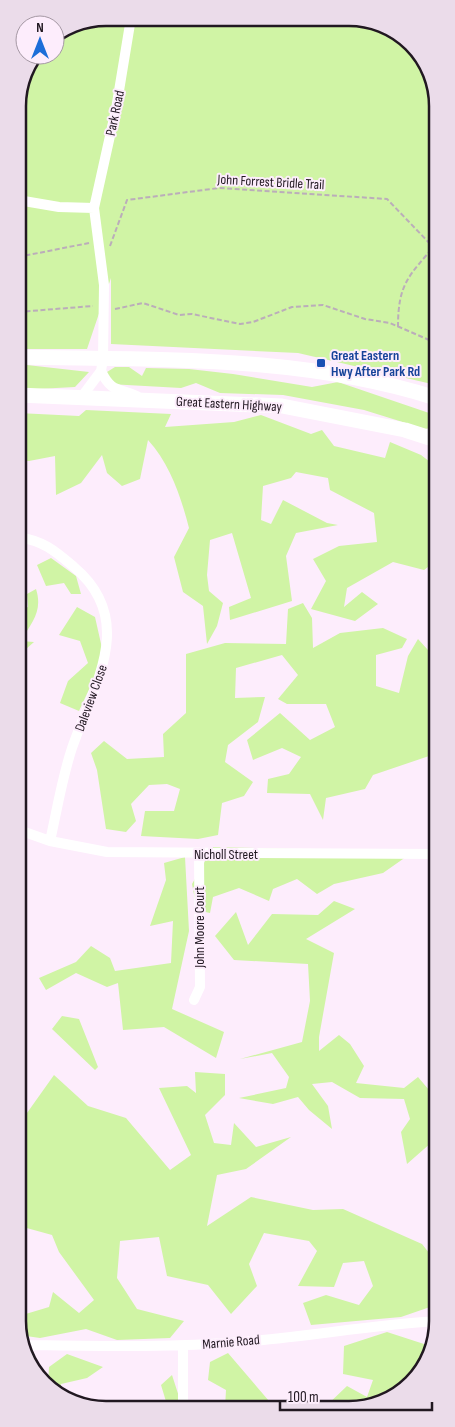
<svg xmlns="http://www.w3.org/2000/svg" width="455" height="1427" font-family="'Sofia Sans Condensed',sans-serif">
<rect width="100%" height="100%" fill="#fdedfc"/>
<path fill="#d0f4a5" d="M107,18L366,19L412,44L436,90V385L298,353L111,344V278L87,349H18V101L27,67L36,55H55V37Z
M18,364L89,372L75,387L18,390Z
M115,367H129L142,376L146,368L189,369L233,374L312,387L338,382L432,414L435,427L425,429L364,410L283,395L220,393L196,383L181,388L109,384L107,372Z
M86,410L171,414L165,427L234,422L261,415L311,434L322,430L334,446L385,458L390,442L421,455L434,465L435,498L431,524L436,530V561L424,570L393,562L347,588L344,607L362,592L378,604L355,621L311,609L326,581L313,559L339,546L377,542L374,513L330,490L328,478L296,472L291,478L263,486L261,520L271,524L283,500L327,523L338,525L296,533L286,556L292,601L230,620L229,607L251,598L232,533L210,540L207,575L209,591L223,603L217,626L207,644L203,606L183,592L174,557L189,528C181,497 170,464 148,440L140,479L122,486L107,473L102,455L81,483L56,495L55,456L29,461H18V413L79,416Z
M51,558L76,576L81,594H71L64,583L46,586L37,565Z
M36,589C43,611 32,622 21,641L34,642L18,656V611L28,607L27,594Z
M303,603L312,618L313,648L340,633L383,628L407,639L402,648L376,655V686L399,693L408,656L418,639L437,660V694L428,709L429,737L432,755L373,775L365,789L326,798L323,820L310,794L267,793L268,779L289,774L301,757L282,748L253,760L247,740L280,713L310,740L335,727L326,704H287L278,699L298,675L282,655L236,668L235,698L265,697L258,722L228,745L225,762L253,782L244,796L222,803L218,835L198,839L141,836L145,811H174L180,789L167,784L149,785L131,804L136,821L126,832L106,829L97,770L91,753L104,741L127,759L164,757L163,734L186,713V654L225,643L286,644L288,609Z
M77,607L95,617L104,657L79,711L60,703L68,681L88,663L80,641L59,635Z
M213,847L413,852L383,873L334,884L317,894L297,879L273,889L269,901L239,888L213,897L210,913L197,910L192,884Z
M185,857L189,931L172,1009L224,1032L216,1058L164,1027L123,1030L118,983L107,987L76,973L46,990L39,978L76,962L91,946L110,958L115,971L171,963L173,921L150,926L166,880L164,863Z
M334,901L355,909L306,939L334,953L319,1037V1051L339,1035L350,1044L364,1066L356,1083L404,1088L418,1077L429,1090L432,1142L407,1164L401,1132L410,1119L404,1099L360,1098L332,1082L312,1084L328,1106L332,1129L309,1110L298,1097L273,1104L239,1098L286,1088L289,1077L272,1053L240,1059L302,1042L310,1001L308,964L234,960L215,936L236,912L248,945L272,914L318,915Z
M62,1016L79,1019L98,1067L95,1070L52,1029Z
M195,1072L225,1074V1095L205,1115L214,1143L231,1145L234,1123L256,1147L291,1137L246,1169L217,1175L207,1226L251,1197L313,1210L343,1209L422,1244L437,1263L430,1307L401,1317L311,1325L303,1303L326,1295L359,1305L373,1286L364,1261L343,1263L334,1287L298,1286L317,1251L309,1241L264,1233L249,1264L257,1286L231,1314L208,1285L167,1276L159,1237L120,1241L117,1278L137,1309L184,1321L170,1338L117,1340L86,1329L40,1338L19,1335V1316L49,1307L53,1292L79,1313L94,1300L59,1252L52,1235L23,1227L19,1222V1114L27,1113L54,1075L88,1106L126,1118L170,1170L191,1155L159,1088L187,1086L196,1093Z
M387,1332L424,1344H430L416,1379L365,1408H324L347,1386L367,1397L373,1380L343,1374L344,1346Z
M228,1353L275,1408H225L226,1390L208,1380L210,1362Z
M67,1354L103,1367L87,1378L61,1384V1393L48,1385L49,1367Z
M172,1375L182,1406V1408H168L161,1385Z"/>
<g fill="none" stroke-linecap="round" stroke-linejoin="round">
<path stroke="#bbadba" stroke-width="2" stroke-dasharray="5 2.5" stroke-linecap="butt" d="M110,246L127,200L219,188L387,199L436,250
M18,257L89,243
M115,309L143,303L179,315L192,314L240,324L253,322L292,307L323,305L365,319L390,323L436,343
M18,312L93,306
M398,327C398,283 409,276 436,244"/>
<path stroke="#fff" stroke-width="10" d="M18,200L59,207L94,208L116,109L131,18
M101,371C111,392 118,388 137,396
M80,399L101,371L103,359L104,285L94,208
M18,537C44,541 55,551 74,567C138,621 93,686 72,748C62,778 57,810 50,841
M19,830L50,841L107,852L437,854
M194,1000L200,987L199,854
M23,1345C96,1346 168,1348 240,1342C306,1337 371,1325 437,1321
M183,1346V1408"/>
<path stroke="#fff" stroke-width="15" d="M18,357C158,360 301,355 436,398
M18,395L282,406L405,430L436,440"/>
</g>
<rect fill="#1a4fb4" stroke="#fdedfc" stroke-width="2" x="316" y="358" width="10" height="10" rx="2.5"/>
<g text-anchor="middle" dominant-baseline="central" stroke-width="4" stroke-linejoin="round" paint-order="stroke">
<g font-size="14" fill="#211821" stroke="#fdedfc">
<text transform="translate(115 113) rotate(-78)">Park Road</text>
<text transform="translate(271 182) rotate(3)">John Forrest Bridle Trail</text>
<text transform="translate(229 404) rotate(3)">Great Eastern Highway</text>
<text transform="translate(91 698) rotate(-70)">Daleview Close</text>
<text x="226" y="854">Nicholl Street</text>
<text transform="translate(199 927) rotate(-90)">John Moore Court</text>
<text transform="translate(231 1342) rotate(-5)">Marnie Road</text>
</g>
<g font-size="14" font-weight="bold" fill="#164399" stroke="#fdedfc" text-anchor="start">
<text x="331" y="355">Great Eastern<tspan x="331" dy="16">Hwy After Park Rd</tspan></text>
</g>
</g>
<path d="M0 0H455V1427H0ZM106 26H349A80 80 0 0 1 429 106V1321A80 80 0 0 1 349 1401H106A80 80 0 0 1 26 1321V106A80 80 0 0 1 106 26Z" fill="#ebdcea" fill-rule="evenodd"/>
<path fill="none" stroke="#211821" stroke-width="2.5" d="M106 26H349A80 80 0 0 1 429 106V1321A80 80 0 0 1 349 1401H106A80 80 0 0 1 26 1321V106A80 80 0 0 1 106 26Z"/>
<g transform="translate(40 40)"><circle r="24" fill="#fdedfc" stroke="#a598a4"/>
<path d="M0-4L9 19L0 12L-9 19Z" fill="#1c6ed9"/>
<text y="-8" font-size="14" font-weight="bold" text-anchor="middle" fill="#211821">N</text>
</g>
<path d="M280 1402v8h152v-8" fill="none" stroke="#211821" stroke-width="2.5"/>
<text x="288" y="1402" font-size="15" fill="#211821" stroke="#fdedfc" stroke-width="4" paint-order="stroke">100 m</text>
</svg>
